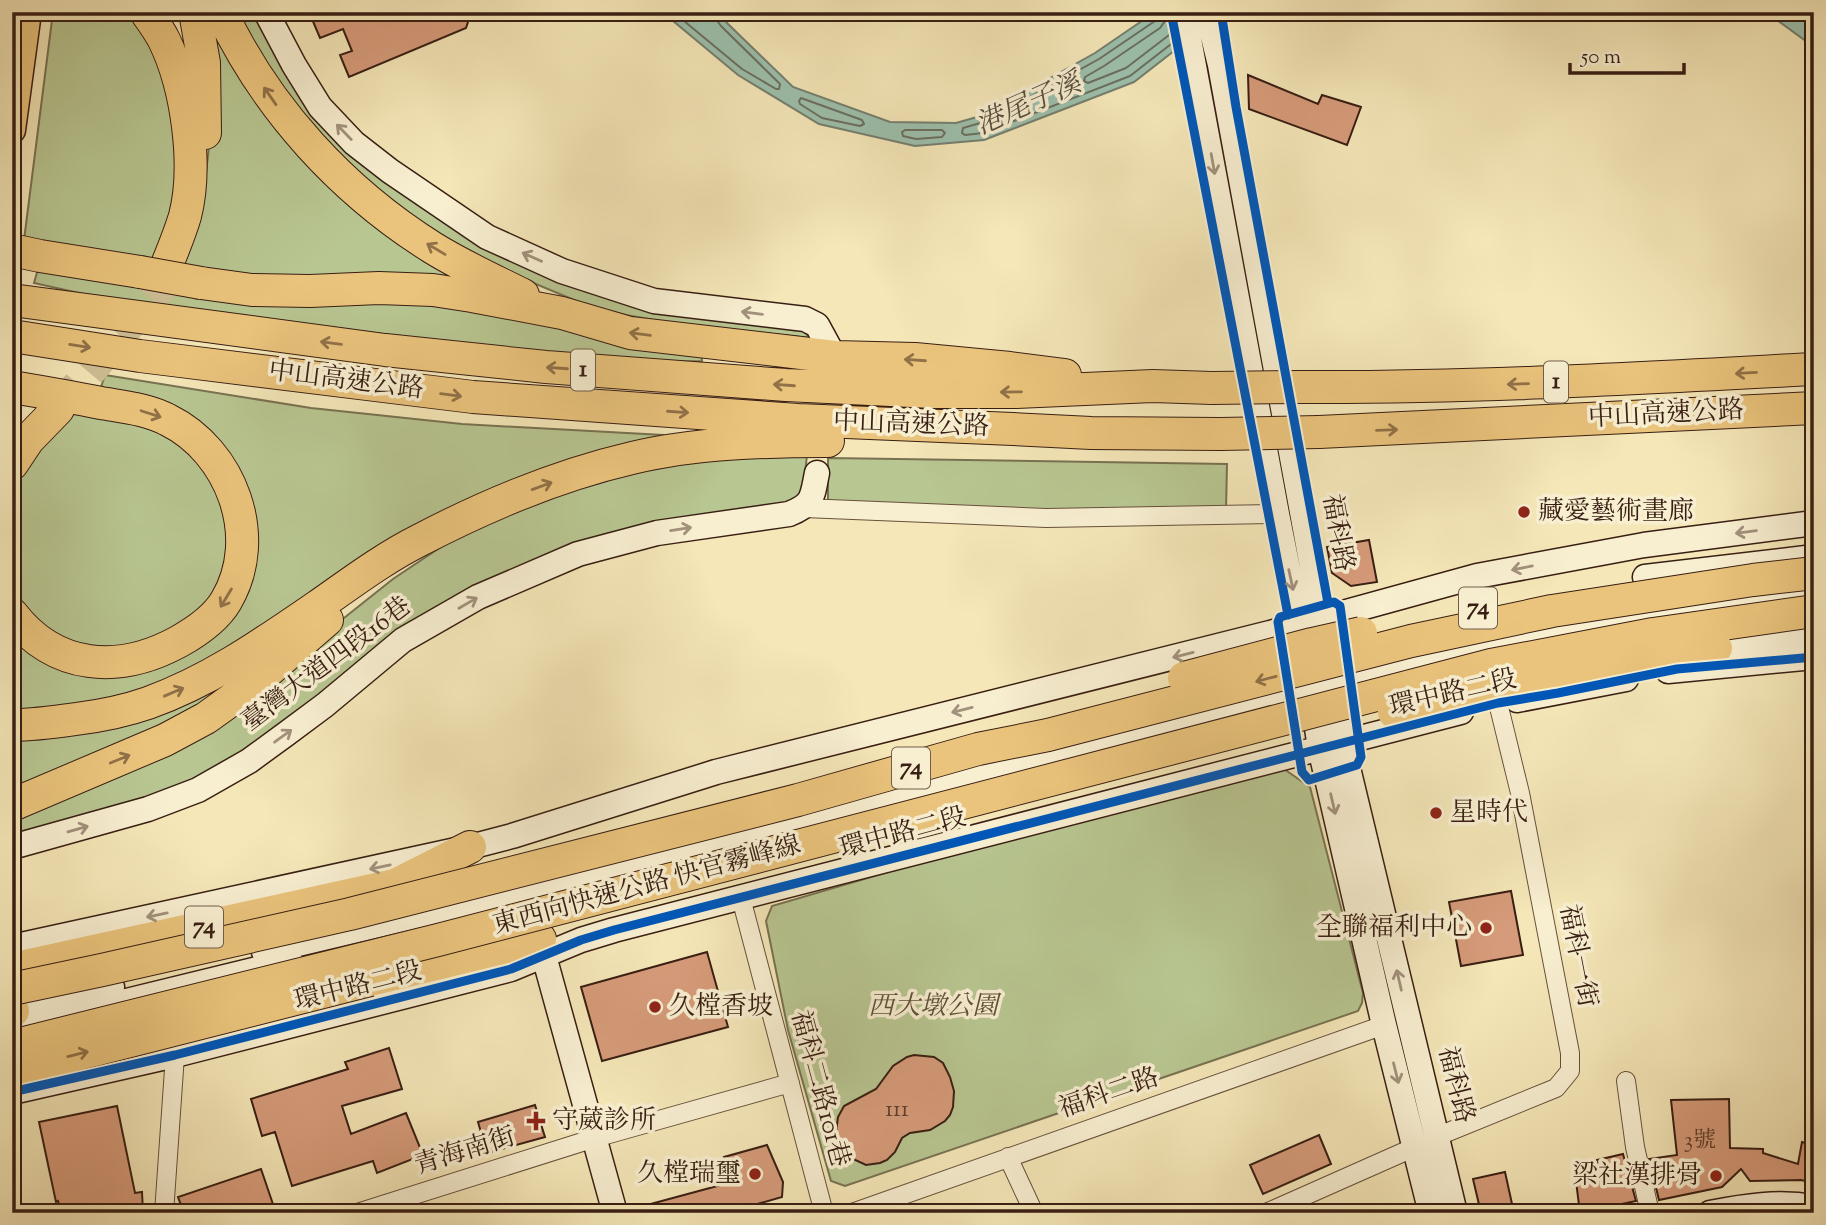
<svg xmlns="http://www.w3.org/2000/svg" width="1826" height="1225" font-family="'Sorts Mill Goudy','Noto Serif TC',serif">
<rect width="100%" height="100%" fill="#f5e7b8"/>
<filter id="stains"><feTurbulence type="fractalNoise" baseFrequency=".00286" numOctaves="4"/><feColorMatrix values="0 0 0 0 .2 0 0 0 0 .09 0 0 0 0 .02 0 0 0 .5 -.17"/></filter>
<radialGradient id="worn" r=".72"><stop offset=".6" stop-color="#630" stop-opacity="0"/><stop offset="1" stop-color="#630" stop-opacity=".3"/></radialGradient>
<path fill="#b8c691" stroke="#787252" stroke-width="2" d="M53,12H137L173,85L177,218L155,264L24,240Z
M201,12L454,272V286L226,279L183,267L193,241L203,201L209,146Z
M238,12H262L310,104L494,246L801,328L810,338L676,324L626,315L586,305L500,269L455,246L371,186L297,114L251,40Z
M40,262L383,295L701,350L702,361L658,362L521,352L97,297L34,283Z
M105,375L311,408L462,424L663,435L664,445L614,454L254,641L136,693L43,712L12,711V627L60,661L218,623L241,485L99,393Z
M78,410L118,414L194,447L232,518L223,582L181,632L98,652L52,634L17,599L12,591V487L21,471L67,417Z
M807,455L803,493L786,504L541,560L207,775L156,795L12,840V812L266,684L344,618L393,579L450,541L583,480L687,459Z
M828,458L1227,464L1226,511L1042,514L828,505Z
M247,660L218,704L12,797V732Z
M1284,769L1310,787L1363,993L1362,1003L1358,1011L845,1186L831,1181L788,1030L766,921L772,906L929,860Z"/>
<path fill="#9cc0ad" stroke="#747f6f" stroke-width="2" d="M668,12H719L726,22L793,87L890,122L956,123L984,115L1095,53L1155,12H1224L1134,82L984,140L915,146L819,124L738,75L672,20Z
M1766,12H1814V47Z"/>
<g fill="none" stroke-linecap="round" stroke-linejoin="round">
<path stroke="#6a6f60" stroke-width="2" d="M676,12L678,16L742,69L776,89H779L780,84L721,26L715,18L714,12
M1158,12V17L1155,21L1099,59L987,121L963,128L962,133L965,135L983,133L1130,76L1175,41
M1167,12L1165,21L1160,28L1104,66L1085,77L1084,81L1088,83L1126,68L1173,32
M801,98L862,120L864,124L860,126L822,118L800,104L799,101Z
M905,130H942L945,133L942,137L916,139L903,136L902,132Z"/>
</g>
<path fill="#d69b7a" stroke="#381e13" stroke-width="2" d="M309,12H464L468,22L466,28L349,77L340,55L352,51L343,29L320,38Z
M1248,75L1318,104L1322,95L1361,107L1347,145L1249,109Z
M1369,540L1377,582L1351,586L1332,573L1327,547Z
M1511,891L1523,955L1461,966L1449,902Z
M707,952L728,1027L602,1061L581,987Z
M389,1048L402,1089L342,1106L351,1134L406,1113L423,1155L377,1173L373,1161L292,1186L275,1132L262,1136L251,1099L348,1069L345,1062Z
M914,1055L934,1057L943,1063L950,1077L954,1091L953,1107L950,1115L945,1121L930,1130L910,1133L902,1138L895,1152L887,1160L880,1163L866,1165L853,1159L841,1147L836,1132L838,1117L844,1106L876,1089L893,1066L907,1057Z
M1729,1099L1730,1148L1763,1149V1153L1798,1164L1802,1142L1814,1145V1183L1801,1180L1750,1181L1741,1169L1722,1187L1659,1200L1649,1159L1677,1155L1671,1100Z
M535,1105L545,1137L487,1153L478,1122Z
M117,1106L135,1193L142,1192L143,1213H62L58,1201L56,1202L39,1122Z
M1319,1135L1331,1164L1263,1194L1250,1165Z
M767,1145L783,1182L782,1197L726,1213H632V1209L732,1182L724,1157Z
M1623,1154L1636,1201L1603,1208L1604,1213H1580L1575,1173L1599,1170L1597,1160Z
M261,1169L276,1213H184L178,1197Z
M1505,1172L1514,1213H1481L1473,1179Z"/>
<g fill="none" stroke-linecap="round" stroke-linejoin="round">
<path stroke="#cfbf97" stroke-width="32" stroke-dasharray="32 16" stroke-linecap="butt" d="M58,409L178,267"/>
<g stroke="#67503c" stroke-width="20">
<path id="street" d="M804,508L1046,518L1277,514
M741,898L824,1213
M1626,1081L1635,1147L1650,1213
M1436,1137L1556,1088L1570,1071V1053L1520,793L1498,703
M1008,1157L1034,1213
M164,1213L175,1055
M357,1213L595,1138L790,1083
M852,1213L1384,1025
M1266,1213L1415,1147"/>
</g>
<g stroke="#381e13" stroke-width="27">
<path id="secondary" d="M266,12L294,65L320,107L354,143L390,171L487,237L562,271L654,301L805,319L817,325L829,347
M1184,12L1277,514L1302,639
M1207,12L1220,65L1324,632
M1645,577L1814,557
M1716,648L1814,640
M1668,671L1814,657
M1333,689L1342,743L1455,1213
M1312,695L1320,748L1384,1025L1431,1213
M1517,700L1626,679
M12,847L148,809L198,790L249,761L286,734L325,705L403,640L478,597L578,554L657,533L789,514C814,504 812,497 817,473
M539,938L615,1213
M12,947L470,847L512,836L716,772L1270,633L1477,576L1644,545L1814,523
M264,952L441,910L1485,648L1621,622L1814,594
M12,1011L112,987
M12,1029L290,961
M12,1092L175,1055L511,969L581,940L614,930L1461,712
M1710,1213C1745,1206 1778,1201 1814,1207"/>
</g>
<g stroke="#381e13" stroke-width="29">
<path id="primary" d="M12,130L28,12"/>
</g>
<g stroke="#381e13" stroke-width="34">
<path id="highway" d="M146,12C152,21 159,30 164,40C187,87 198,165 185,216C180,233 173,250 166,267
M195,12L204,63L205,133
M221,12C267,109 342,191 433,248C462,266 493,280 523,295
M12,250L40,256L140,272
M201,283L252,290L310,291L379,288L433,290L472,296L562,313L630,333L835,357L915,359L1010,368L1065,375
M12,300L385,350L546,367L786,385L933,392H1016L1153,386L1212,388
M12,336L140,356L473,397L798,420L1013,429L1091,433L1220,434
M12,387C42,392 71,397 101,403C124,407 147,409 168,420C231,451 264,537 226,601C216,618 196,632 178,642C119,674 55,670 12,614
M1299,387C1471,388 1642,378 1814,369
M1319,432L1814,408
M12,464L28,440L58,409
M12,725C33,725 55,722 76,719C100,716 125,711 148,703C210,681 264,643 318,606C351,583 384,558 420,540C487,505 559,475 632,458C694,443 764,441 828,441
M12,805L165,740L206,718L252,685L327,620
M12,969L395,885L470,847
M370,980L540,939
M12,1011H13"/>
</g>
<use href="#street" stroke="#f8efd1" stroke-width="18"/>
<use href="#secondary" stroke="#f8efd1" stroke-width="24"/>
<use href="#primary" stroke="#eac47c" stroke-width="26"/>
<use href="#highway" stroke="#eac47c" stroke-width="32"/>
<g stroke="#381e13" stroke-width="34" stroke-linecap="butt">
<path id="highway-bridge" d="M140,272L201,283
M1212,388L1299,387
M1220,434L1319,432
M1184,678L1312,644L1361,633
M1394,712L1564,675L1716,648
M12,989L102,970L350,914L798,800L978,749L1048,735L1411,641L1552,611L1753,580L1814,573
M12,1046L438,940L1491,665L1653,634L1814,611
M12,1071L370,980"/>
</g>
<use href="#highway-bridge" stroke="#eac47c" stroke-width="32"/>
<g stroke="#f8efd1" stroke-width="13">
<path id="cycleway" d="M1171,12L1288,615
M1221,12L1236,107L1328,603
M1334,602L1340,606L1361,757L1357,765L1309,780L1302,772L1278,622L1280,617Z
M12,1092L175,1055L511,969L581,940L614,930L1498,703L1558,693L1677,669L1814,657"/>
</g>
<use href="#cycleway" stroke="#0057b8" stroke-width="9"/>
</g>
<defs><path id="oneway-shaft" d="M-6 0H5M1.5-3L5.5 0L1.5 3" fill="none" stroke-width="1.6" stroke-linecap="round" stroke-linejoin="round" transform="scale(1.75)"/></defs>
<g stroke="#917148">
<use href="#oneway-shaft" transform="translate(270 96) rotate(-125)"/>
<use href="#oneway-shaft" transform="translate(436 249) rotate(-149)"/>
<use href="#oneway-shaft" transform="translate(640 334) rotate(-173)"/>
<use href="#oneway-shaft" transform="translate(331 343) rotate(-172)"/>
<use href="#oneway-shaft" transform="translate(80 346) rotate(9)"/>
<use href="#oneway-shaft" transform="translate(915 360) rotate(-176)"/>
<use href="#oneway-shaft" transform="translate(557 368) rotate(-176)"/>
<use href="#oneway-shaft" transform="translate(1746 373) rotate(177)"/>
<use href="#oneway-shaft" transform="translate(1518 384) rotate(178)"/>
<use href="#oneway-shaft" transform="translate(784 385) rotate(-176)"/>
<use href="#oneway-shaft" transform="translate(1011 392) rotate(179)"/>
<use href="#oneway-shaft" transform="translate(451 395) rotate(7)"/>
<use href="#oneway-shaft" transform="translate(678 412) rotate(4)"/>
<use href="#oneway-shaft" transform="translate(151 414) rotate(18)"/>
<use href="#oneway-shaft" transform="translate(1387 430) rotate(-2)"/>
<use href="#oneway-shaft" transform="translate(542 486) rotate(-20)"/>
<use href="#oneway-shaft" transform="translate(226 598) rotate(121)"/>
<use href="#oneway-shaft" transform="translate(1266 679) rotate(165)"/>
<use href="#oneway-shaft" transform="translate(174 692) rotate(-23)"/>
<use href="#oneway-shaft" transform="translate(120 759) rotate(-22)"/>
<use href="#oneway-shaft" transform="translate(78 1054) rotate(-14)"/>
</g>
<g stroke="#a2917c">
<use href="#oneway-shaft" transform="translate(344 132) rotate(-134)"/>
<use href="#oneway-shaft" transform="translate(1213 164) rotate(80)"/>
<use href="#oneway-shaft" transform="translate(532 257) rotate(-156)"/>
<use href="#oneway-shaft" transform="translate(752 313) rotate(-173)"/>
<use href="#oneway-shaft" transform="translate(681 529) rotate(-9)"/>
<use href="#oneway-shaft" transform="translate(1746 532) rotate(173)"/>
<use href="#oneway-shaft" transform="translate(1522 568) rotate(169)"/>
<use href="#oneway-shaft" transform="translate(1291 580) rotate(78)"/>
<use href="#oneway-shaft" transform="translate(468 603) rotate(-30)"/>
<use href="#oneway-shaft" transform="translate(1183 655) rotate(166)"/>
<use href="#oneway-shaft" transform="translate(962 710) rotate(166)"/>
<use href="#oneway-shaft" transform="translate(283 736) rotate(-36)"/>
<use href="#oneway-shaft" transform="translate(1333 804) rotate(77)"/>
<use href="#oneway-shaft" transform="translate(78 829) rotate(-16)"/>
<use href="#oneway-shaft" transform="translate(380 867) rotate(168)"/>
<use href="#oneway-shaft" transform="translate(157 915) rotate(168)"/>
<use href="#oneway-shaft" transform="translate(1399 980) rotate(-103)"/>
<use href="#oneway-shaft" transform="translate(1396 1073) rotate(76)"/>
</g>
<g fill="#8f2418" stroke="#f8efd1" stroke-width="2.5">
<circle cx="1524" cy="512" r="7"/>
<circle cx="1436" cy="813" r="7"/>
<circle cx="1486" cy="928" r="7"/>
<circle cx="655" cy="1007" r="7"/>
<path d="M532.5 1110.5h7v7h7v7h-7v7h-7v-7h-7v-7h7z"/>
<circle cx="755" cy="1174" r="7"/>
<circle cx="1716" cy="1176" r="7"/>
</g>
<g text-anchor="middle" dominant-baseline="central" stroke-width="7" stroke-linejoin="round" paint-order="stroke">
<g font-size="23" fill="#603d2d">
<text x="897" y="1110">111</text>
<text x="1700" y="1141">3號</text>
</g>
<g fill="#f8efd1" stroke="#725d4c" stroke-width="2">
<rect x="571" y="349.5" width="24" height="41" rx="5"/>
<rect x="1544" y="361.5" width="24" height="41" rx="5"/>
<rect x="1459" y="587.5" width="38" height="41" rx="5"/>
<rect x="892" y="747.5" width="38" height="41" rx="5"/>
<rect x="185" y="906.5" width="38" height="41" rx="5"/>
</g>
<g font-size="24" font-weight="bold" fill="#381e13">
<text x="583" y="370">1</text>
<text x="1556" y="382">1</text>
<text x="1478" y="608">74</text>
<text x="911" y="768">74</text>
<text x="204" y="927">74</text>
</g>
<g font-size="26" fill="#381e13" stroke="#f8efd1">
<text transform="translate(346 381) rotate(7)">中山高速公路</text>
<text transform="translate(1666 415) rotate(-3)">中山高速公路</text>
<text transform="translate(911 425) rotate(2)">中山高速公路</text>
<text transform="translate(1337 533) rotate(80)">福科路</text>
<text transform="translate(327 665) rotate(-37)">臺灣大道四段16巷</text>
<text transform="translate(1453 694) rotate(-13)">環中路二段</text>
<text transform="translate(903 834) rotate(-15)">環中路二段</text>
<text transform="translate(647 886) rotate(-15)">東西向快速公路 快官霧峰線</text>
<text transform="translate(1577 956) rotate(79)">福科一街</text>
<text transform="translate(358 987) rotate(-14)">環中路二段</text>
<text transform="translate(1455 1085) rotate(76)">福科路</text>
<text transform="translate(819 1089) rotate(75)">福科二路101巷</text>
<text transform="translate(1109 1094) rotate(-19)">福科二路</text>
<text transform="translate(465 1152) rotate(-17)">青海南街</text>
</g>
<g font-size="26" fill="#381e13" stroke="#f8efd1" text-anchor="start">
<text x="1538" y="512">藏愛藝術畫廊</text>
<text x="1450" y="813">星時代</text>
<text x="1472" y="928" text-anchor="end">全聯福利中心</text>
<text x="669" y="1007">久樘香坡</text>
<text x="552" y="1121">守葳診所</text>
<text x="741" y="1174" text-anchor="end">久樘瑞璽</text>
<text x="1702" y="1176" text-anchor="end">梁社漢排骨</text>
</g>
<g font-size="26" font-style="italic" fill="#5e5039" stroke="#f8efd1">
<text x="933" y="1007">西大墩公園</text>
</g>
<g font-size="28" font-style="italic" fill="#564f41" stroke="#f8efd1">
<text transform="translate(1029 105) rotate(-24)">港尾子溪</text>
</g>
</g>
<rect width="1826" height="1225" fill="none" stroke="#f5e7b8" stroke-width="42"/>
<rect x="14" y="14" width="1798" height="1197" fill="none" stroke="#381e13" stroke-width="3.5"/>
<rect x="21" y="21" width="1784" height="1183" fill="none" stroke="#381e13" stroke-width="2"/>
<path d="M1570 63v10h114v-10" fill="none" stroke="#381e13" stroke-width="3.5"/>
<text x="1581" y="63" font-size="21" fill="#381e13" stroke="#f8efd1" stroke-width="5" paint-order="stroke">50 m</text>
<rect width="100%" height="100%" filter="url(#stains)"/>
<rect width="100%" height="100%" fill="url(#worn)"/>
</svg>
